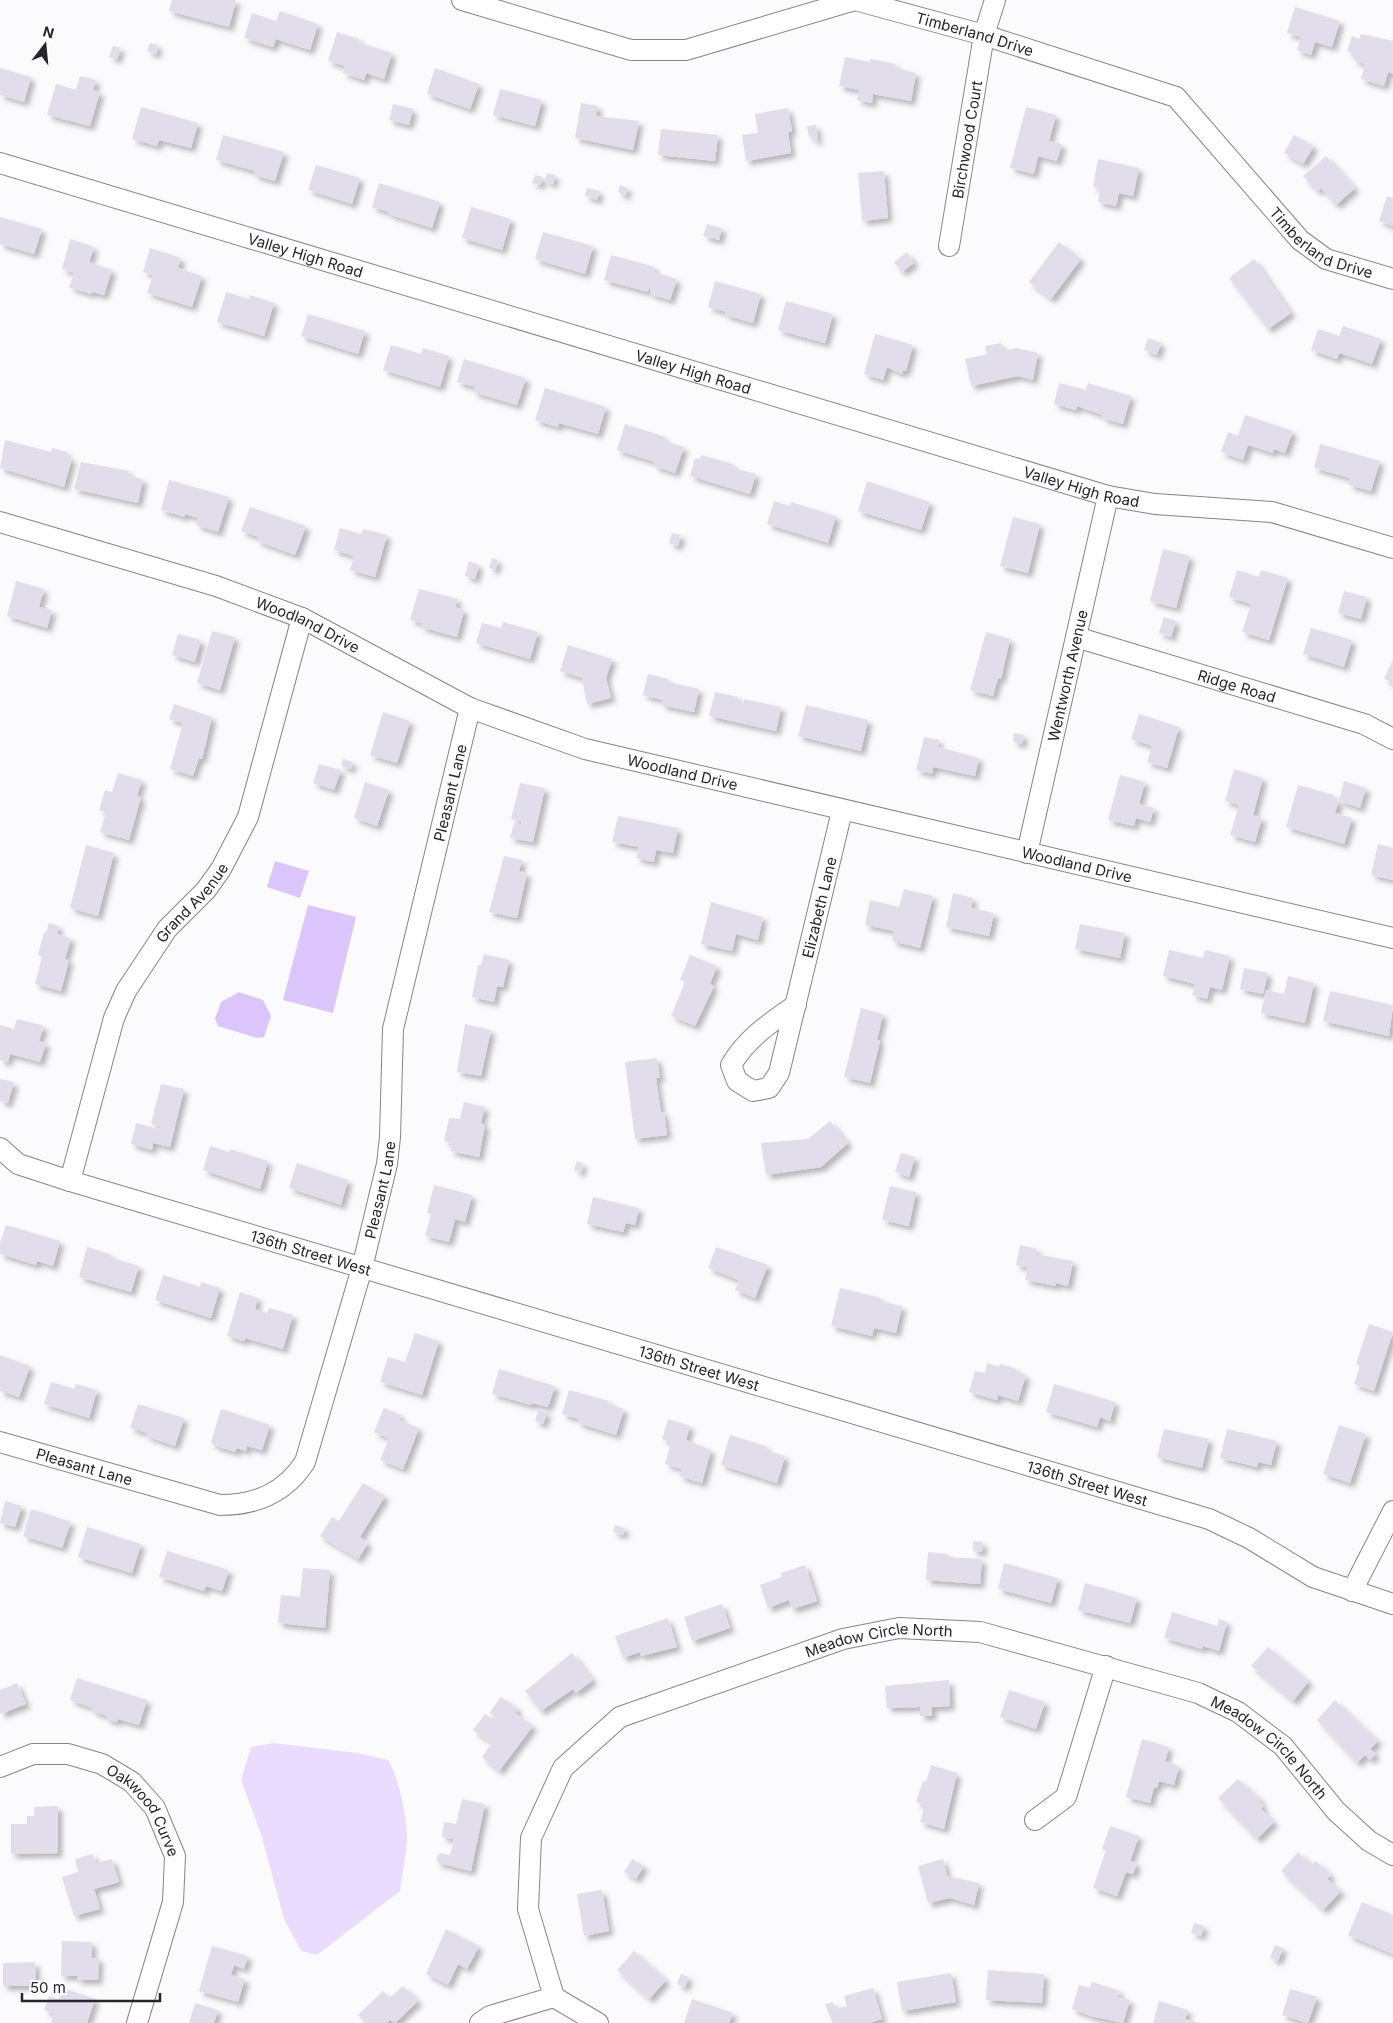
<svg xmlns="http://www.w3.org/2000/svg" width="1393" height="2023" font-family="Inter,sans-serif">
<defs>
<filter id="shadow"><feDropShadow dx="4.5" dy="4.5" stdDeviation="2.5" flood-color="#0004"/></filter>
</defs>
<rect width="100%" height="100%" fill="#fbfafd"/>
<path fill="#dbc5fb" d="M275,861L309,871L300,898L267,887Z
M308,905L356,917L333,1013L283,1000Z
M239,992L263,1000L271,1016L264,1037L257,1038L218,1026L215,1019L221,1002Z"/>
<path fill="#e9dcfe" d="M273,1743L358,1753L388,1760C398,1775 407,1817 407,1836C407,1853 402,1873 400,1891L317,1955L301,1951L284,1919L261,1834L241,1780L251,1747Z"/>
<path fill="#e2ddeb" filter="url(#shadow)" d="M172,0H236L229,27L169,11Z
M1295,7L1340,21L1332,47L1315,42L1311,55L1297,50L1301,37L1287,33Z
M280,11L318,24L310,50L276,39L273,47L244,38L252,13L276,21Z
M337,32L359,39L358,42L392,53L384,79L366,73L364,80L343,73L345,66L328,61Z
M1361,34L1393,41V74L1388,72L1384,86L1361,79L1365,64L1353,60L1355,54L1347,51L1352,36L1359,39Z
M150,43L158,45L156,54L147,51Z
M113,46L121,48L117,59L109,57Z
M845,57L870,62V59L896,64L895,68L916,73L911,101L873,94L872,103L857,100L859,90L839,86Z
M0,68L31,77L24,102L0,95Z
M435,68L479,84L470,109L427,94Z
M80,76L96,80L93,90L100,92L90,126L47,115L56,84L76,90Z
M500,89L542,100L535,126L493,115Z
M581,103L598,106L596,116L639,121L633,150L575,138Z
M393,104L413,109L409,125L389,120Z
M141,107L198,123L191,148L159,140L157,146L132,139Z
M1026,107L1056,115L1049,141L1062,144L1057,161L1038,156L1034,174L1010,168Z
M788,108L792,131L788,132L791,153L746,161L742,135L758,133L755,114Z
M816,125L818,141H814L813,136L809,137L807,126Z
M661,129L718,135L715,161L658,155Z
M223,135L284,152L275,181L254,175L255,171L216,160Z
M1294,135L1314,146L1303,164L1284,153Z
M1326,156L1355,188L1336,205L1321,188L1317,191L1303,176Z
M1098,159L1139,168L1133,196L1119,193L1116,206L1098,202L1100,188L1093,187Z
M316,165L360,178L352,204L308,190Z
M884,171L888,218L862,221L858,173Z
M547,173L555,175L553,184L545,181Z
M535,175L543,177L540,185L532,183Z
M379,183L440,202L432,228L388,214L389,212L372,207Z
M620,185L628,188L625,196L618,192Z
M587,188L600,191L597,200L585,196Z
M1387,196L1393,198V226L1379,221Z
M471,207L511,219L502,250L462,238Z
M0,217L42,229L34,254L0,244Z
M707,224L722,228L719,240L703,236Z
M543,232L593,246L585,274L535,259Z
M70,239L94,247L89,262L112,270L104,295L92,292L91,294L69,287L74,273L62,269Z
M1059,242L1081,259L1051,299L1029,282Z
M150,248L181,258L178,268L202,276L192,307L147,293L153,275L143,272Z
M907,252L914,263L902,272L894,262Z
M611,255L655,267L653,272L677,279L670,300L650,294V285L648,292L604,280Z
M1254,259L1291,313L1268,329L1229,278Z
M715,281L761,294L753,323L725,315L726,312L708,307Z
M226,292L249,299L250,295L274,303L264,336L217,322Z
M786,301L833,314L825,343L778,330Z
M308,314L365,331L358,354L301,336Z
M1343,326L1381,339L1372,364L1339,353L1337,359L1311,350L1318,329L1339,336Z
M875,334L913,345L906,371L903,370L902,374L887,367L883,380L864,374Z
M1148,338L1161,343L1157,355L1144,350Z
M1001,343L1002,351L1016,348L1038,353L1033,380L1018,376L971,386L965,359L987,354L985,346Z
M391,345L421,354L423,348L449,356L440,387L383,370Z
M464,359L526,378L517,405L473,392L475,387L457,382Z
M1059,383L1086,390L1088,383L1131,396L1123,424L1102,418L1103,415L1077,406L1076,410L1054,404Z
M545,388L606,407L598,434L559,423L558,427L535,420Z
M1245,415L1293,431L1285,453L1274,449L1273,453L1248,445L1243,460L1221,452L1228,432L1238,436Z
M625,424L665,437L664,441L684,447L675,473L654,466L655,462L617,450Z
M5,440L51,452L52,448L67,452L66,457L72,458L64,487L0,468Z
M1320,444L1380,461L1371,491L1349,485L1350,478L1314,468Z
M701,455L733,464L732,468L756,474L750,494L690,476L695,458L700,459Z
M81,462L129,471L128,476L143,479L138,503L74,489Z
M169,480L229,497L218,532L196,525L198,518L185,514V517L161,510Z
M867,481L930,502L921,530L858,511Z
M774,501L790,506L791,502L836,516L828,543L767,524Z
M250,507L306,526L295,555L257,541L259,537L241,531Z
M1013,517L1040,524L1028,573L1000,566Z
M340,528L361,534L363,529L387,535L375,577L350,570L354,556L334,550Z
M672,533L681,535L678,546L669,543Z
M1163,549L1190,556L1176,608L1150,601Z
M492,558L498,560L495,570L489,568Z
M469,561L479,565L475,579L465,576Z
M1237,570L1259,577L1261,570L1288,578L1269,640L1242,632L1251,604L1229,597Z
M16,581L44,589L39,607L52,610L47,628L7,616Z
M419,589L458,599L455,607L464,610L457,637L421,627L422,623L410,620Z
M1344,591L1367,597L1361,619L1338,613Z
M1164,617L1176,621L1171,637L1159,633Z
M503,622L538,632L530,659L476,643L482,623L501,628Z
M1311,628L1352,640L1344,667L1303,654Z
M212,631L235,637L220,690L197,683Z
M986,632L1010,639L1001,679L998,678L993,696L970,690Z
M178,634L201,640L195,662L172,655Z
M568,645L612,659L606,678L611,698L587,704L582,678L560,671Z
M1393,660V684L1384,678Z
M648,674L668,679V682L699,689L694,712L661,705L663,700L643,695Z
M715,692L738,697L737,702L743,704L744,699L781,707L776,731L709,716Z
M174,704L212,717L202,759L199,758L193,776L170,769L183,723L169,719Z
M806,705L868,720L861,751L798,736Z
M383,712L410,721L397,763L370,755Z
M1139,714L1179,727L1167,768L1147,762L1152,746L1131,739Z
M1014,733L1024,735L1022,744L1013,742Z
M924,737L939,740L938,747L979,758L975,776L933,767L932,774L916,770Z
M343,759L353,762L351,769L341,766Z
M319,764L341,770L334,790L313,783Z
M1234,769L1263,778L1253,815L1262,818L1255,842L1230,835L1239,805L1225,801Z
M118,773L142,780L137,796L141,797L129,840L100,832L106,812L99,810L105,790L112,792Z
M1120,775L1145,782L1139,804L1154,808L1150,822L1136,818L1134,826L1108,820Z
M1344,781L1366,788L1360,808L1339,801Z
M365,782L389,790L377,826L354,818Z
M520,783L545,788L533,842L510,838L514,823L521,825L522,822L511,819Z
M1298,785L1334,795L1333,798L1339,801L1335,813L1352,818L1344,844L1286,827Z
M618,816L678,828L673,853L656,850L654,862L636,858L639,847L612,842Z
M1378,844L1393,848V880L1371,875Z
M86,845L114,853L98,916L70,908Z
M504,856L522,860L519,871L527,873L517,918L489,912Z
M904,889L933,896L920,948L892,941L894,931L865,925L870,900L899,907Z
M953,893L973,898L971,908L994,913L989,936L946,927Z
M711,902L763,917L758,940L736,934L732,951L701,944Z
M49,923L59,926L57,934L71,938L65,959L69,960L61,991L35,984L42,956L38,955L44,932L46,933Z
M1080,924L1125,933L1120,958L1075,949Z
M1169,950L1203,958L1205,950L1230,956L1222,990L1210,987L1207,999L1192,995L1195,984L1163,976Z
M484,954L509,960L503,987L497,986L494,1002L472,997L478,965H481Z
M690,955L717,966L710,984L714,986L695,1026L671,1016L685,982L680,980Z
M1244,968L1268,973L1263,994L1240,989Z
M1288,976L1314,983L1305,1023L1261,1013L1266,990L1284,994Z
M1330,991L1393,1005L1389,1036L1323,1021Z
M861,1008L883,1014L877,1040L880,1041L870,1083L844,1077Z
M17,1019L44,1026L39,1041L46,1043L40,1062L10,1054L8,1062L0,1060V1025L14,1029Z
M465,1024L491,1030L481,1076L457,1072Z
M657,1058L660,1078H656L661,1113L664,1112L667,1135L635,1139L625,1062Z
M0,1079L14,1082L8,1103L0,1101Z
M161,1084L184,1089L170,1147L153,1143L152,1150L131,1144L136,1123L159,1129L160,1126L151,1124Z
M464,1102L485,1107L481,1123L485,1125L479,1157L450,1151L452,1144L444,1141L449,1118L460,1119Z
M830,1121L848,1143L821,1167L766,1175L761,1143L808,1139Z
M210,1146L229,1152L230,1149L268,1161L260,1189L203,1170Z
M901,1153L915,1157L909,1177L895,1172Z
M577,1161L583,1163L581,1172L574,1170Z
M297,1163L348,1180L341,1205L289,1188Z
M434,1185L472,1195L465,1222L455,1219L449,1242L425,1236L431,1214L427,1213Z
M890,1186L916,1192L909,1226L882,1220Z
M593,1197L639,1208L635,1225L626,1223L623,1232L587,1224Z
M6,1225L60,1241L53,1266L37,1261L36,1265L0,1254V1243Z
M1020,1245L1037,1249L1036,1254L1073,1261L1068,1286L1056,1283V1286L1025,1280L1027,1267L1016,1265Z
M87,1247L110,1254L109,1257L139,1266L131,1292L79,1277Z
M716,1247L768,1265L755,1298L735,1290L739,1280L708,1268Z
M163,1275L200,1287L201,1282L220,1288L211,1318L155,1300Z
M840,1288L881,1298L880,1301L902,1306L896,1333L874,1328L872,1336L831,1326Z
M240,1292L258,1298L255,1309L267,1313L269,1308L293,1315L283,1349L245,1338L244,1341L227,1336Z
M1369,1324L1393,1332L1374,1391L1354,1384L1360,1366L1356,1364Z
M415,1333L439,1341L422,1395L380,1382L388,1357L405,1362Z
M0,1355L30,1366L19,1397L0,1391Z
M987,1363L999,1367L1000,1364L1017,1369L1016,1372L1026,1375L1018,1401L998,1395L997,1400L969,1392L975,1371L985,1373Z
M499,1369L555,1386L548,1407L532,1403L531,1405L492,1394Z
M51,1382L74,1389L76,1384L97,1390L89,1418L44,1404Z
M1054,1384L1115,1402L1110,1421L1100,1417L1097,1427L1046,1412Z
M569,1390L609,1401L607,1404L624,1409L616,1435L578,1423L579,1419L562,1414Z
M138,1404L184,1418L175,1446L146,1436L147,1433L130,1428Z
M384,1408L401,1415L399,1420L419,1428L403,1469L380,1460L389,1438L374,1432Z
M221,1409L270,1425L262,1450L247,1446L246,1451L237,1448L235,1452L213,1445L211,1442Z
M538,1410L547,1412L543,1424L535,1421Z
M668,1419L690,1426L686,1440L711,1450L702,1483L679,1476L682,1469L665,1464L671,1442L662,1439Z
M1339,1425L1366,1434L1350,1483L1323,1474Z
M1164,1429L1209,1439L1202,1468L1157,1457Z
M1227,1429L1277,1441L1271,1465L1258,1462L1257,1467L1220,1458Z
M730,1435L766,1446L765,1450L785,1456L777,1483L721,1465Z
M363,1483L385,1496L360,1537L368,1543L358,1559L320,1536L332,1517L339,1521Z
M5,1501L22,1506L15,1527L0,1523Z
M31,1509L71,1522L62,1548L23,1536Z
M615,1525L625,1528L623,1535L613,1532Z
M87,1527L141,1544L132,1573L78,1557Z
M973,1541L983,1542L982,1552L973,1551Z
M167,1551L229,1570L222,1591L206,1586L204,1591L159,1577Z
M928,1552L948,1554V1557L982,1559L980,1584L926,1580Z
M1004,1563L1058,1578L1051,1603L998,1589Z
M805,1565L817,1601L792,1609L789,1600L768,1608L760,1585L782,1577L781,1573Z
M303,1568L330,1570L325,1628L278,1623L281,1595L300,1597Z
M1085,1583L1137,1598L1130,1623L1078,1610Z
M722,1604L730,1628L692,1641L684,1617Z
M1172,1612L1217,1626L1219,1619L1227,1622L1219,1651L1203,1646L1202,1649L1164,1638Z
M668,1618L677,1647L641,1656L640,1652L623,1658L615,1636Z
M1268,1647L1309,1681L1293,1701L1251,1666Z
M572,1653L593,1680L576,1693L573,1689L541,1711L525,1691Z
M77,1678L147,1700L139,1725L118,1719L117,1722L106,1719L107,1716L92,1711L93,1708L70,1700Z
M949,1680L950,1706L932,1707V1716H920V1707L887,1708L885,1686Z
M17,1683L26,1704L0,1714V1690Z
M1009,1690L1045,1702L1036,1729L1000,1717Z
M501,1697L518,1709L515,1713L533,1726L499,1771L482,1757L492,1743L473,1730L485,1714L494,1720L496,1717L489,1713Z
M1335,1700L1378,1741L1370,1749L1376,1754L1370,1760L1365,1755L1357,1763L1317,1720Z
M1142,1739L1169,1747L1165,1761L1179,1766L1174,1785L1159,1781L1157,1788L1154,1787L1150,1803L1126,1797Z
M931,1765L957,1773L944,1829L920,1822L925,1805L916,1802L923,1781L926,1782Z
M1238,1779L1261,1800L1259,1802L1264,1806L1261,1809L1274,1822L1257,1839L1218,1798Z
M462,1799L485,1804L471,1871L438,1863L436,1859L440,1853L450,1855L454,1839L442,1837L444,1822L456,1824Z
M58,1806V1853L11,1854V1824H27V1816H34V1807Z
M1110,1826L1139,1836L1130,1861L1137,1863L1133,1874L1126,1872L1117,1896L1093,1888L1106,1850L1102,1849Z
M1298,1852L1312,1865L1316,1861L1331,1875L1327,1879L1341,1891L1323,1910L1281,1871Z
M93,1854L96,1863L112,1859L119,1882L94,1889L100,1909L74,1916L62,1877L78,1872L75,1859Z
M632,1859L644,1866L636,1879L624,1872Z
M943,1859L947,1876L979,1883L974,1905L950,1898L928,1903L918,1866Z
M602,1890L609,1931L584,1936L577,1894Z
M1362,1902L1393,1915V1954L1348,1935Z
M1194,1923L1204,1926L1201,1936L1191,1933Z
M446,1929L479,1946L467,1969L458,1964L448,1985L426,1974Z
M62,1941L92,1942V1958H99L98,1980H77L78,1976H61Z
M1275,1945L1283,1948L1278,1961L1270,1958Z
M212,1946L248,1956L244,1969L234,1965L231,1975L245,1979L238,2002L199,1991Z
M634,1951L666,1980L649,1999L617,1970Z
M35,1962L36,1986H3V1963Z
M988,1970L1044,1974L1042,2003L986,2000Z
M951,1973L956,2002L902,2011L897,1982Z
M681,1974L689,1977L685,1987L677,1984Z
M1092,1982L1120,1991L1118,1997L1130,2000L1123,2023L1091,2016L1072,2009L1079,1985L1090,1988Z
M403,1986L418,2001L395,2023L390,2020L387,2023H365L358,2015L383,1991L390,1998Z
M63,1988L95,1999L87,2023H51L54,2014L44,2010L49,1996L59,1999Z
M873,1988L882,2019L869,2023H833L825,2004L833,2002L835,2009L847,2006L844,1996Z
M1290,1989L1317,1997L1308,2023L1282,2015Z
M692,1999L733,2013L729,2023H684Z
M1159,2001L1188,2010L1185,2019L1199,2023H1153Z
M195,2003L218,2010L214,2023H189Z"/>
<g fill="none" stroke-linecap="round" stroke-linejoin="round">
<g stroke="#87838f" stroke-width="22">
<g id="minor">
<path id="s1" d="M462,0L631,50H686L855,0L984,35L1176,97L1300,240L1326,259L1393,279"/>
<path id="s2" d="M0,163L1108,496L1155,504L1272,512L1393,548"/>
<path id="s3" d="M949,246L984,35L995,0"/>
<path id="s4" d="M0,522L216,586L302,618L470,708L585,749L1393,938"/>
<path id="s5" d="M1076,637L1364,724L1393,739"/>
<path id="s6" d="M1027,853L1108,496"/>
<path id="s7" d="M796,1005C770,1023 747,1038 731,1065L737,1081L753,1091L769,1088L779,1073L842,811"/>
<path id="s8" d="M0,1148L18,1164L70,1181L1209,1519L1249,1538L1313,1577L1393,1604"/>
<path id="s9" d="M70,1181L114,1018L126,991L167,929L206,890L221,869L248,817L302,618"/>
<path id="s10" d="M0,1442L220,1505C256,1505 285,1493 305,1462L362,1268L387,1164L390,1137L393,1029L470,708"/>
<path d="M1352,1591L1393,1511"/>
<path id="s11" d="M0,1767L33,1754H68L102,1764L132,1782L155,1808L175,1856L173,1902L137,2023"/>
<path d="M1035,1820L1066,1797L1106,1666"/>
<path id="s12" d="M554,1997L528,1909L531,1838L563,1768L620,1717L843,1639L899,1628L980,1632L1198,1693L1238,1712L1283,1746L1336,1811L1369,1841L1393,1855"/>
<path d="M554,1997L598,2023"/>
<path d="M480,2023L490,2016L554,1997"/>
</g>
</g>
<use href="#minor" stroke="#fff" stroke-width="20"/>
</g>
<g text-anchor="middle" dominant-baseline="central" stroke-width="4" stroke-linejoin="round" paint-order="stroke">
<g font-size="15" fill="#27252a" stroke="#fff">
<text stroke="none"><textPath href="#s1" startOffset="532">Timberland Drive</textPath></text>
<text stroke="none"><textPath href="#s3" startOffset="108">Birchwood Court</textPath></text>
<text stroke="none"><textPath href="#s1" startOffset="952">Timberland Drive</textPath></text>
<text stroke="none"><textPath href="#s2" startOffset="319">Valley High Road</textPath></text>
<text stroke="none"><textPath href="#s2" startOffset="724">Valley High Road</textPath></text>
<text stroke="none"><textPath href="#s2" startOffset="1129">Valley High Road</textPath></text>
<text stroke="none"><textPath href="#s4" startOffset="325">Woodland Drive</textPath></text>
<text stroke="none"><textPath href="#s6" startOffset="182">Wentworth Avenue</textPath></text>
<text stroke="none"><textPath href="#s5" startOffset="168">Ridge Road</textPath></text>
<text stroke="none"><textPath href="#s4" startOffset="730">Woodland Drive</textPath></text>
<text stroke="none"><textPath href="#s10" startOffset="1016">Pleasant Lane</textPath></text>
<text stroke="none"><textPath href="#s4" startOffset="1135">Woodland Drive</textPath></text>
<text stroke="none"><textPath href="#s9" startOffset="309">Grand Avenue</textPath></text>
<text stroke="none"><textPath href="#s7" startOffset="330">Elizabeth Lane</textPath></text>
<text stroke="none"><textPath href="#s10" startOffset="611">Pleasant Lane</textPath></text>
<text stroke="none"><textPath href="#s8" startOffset="330">136th Street West</textPath></text>
<text stroke="none"><textPath href="#s8" startOffset="735">136th Street West</textPath></text>
<text stroke="none"><textPath href="#s10" startOffset="88">Pleasant Lane</textPath></text>
<text stroke="none"><textPath href="#s8" startOffset="1140">136th Street West</textPath></text>
<text stroke="none"><textPath href="#s12" startOffset="588">Meadow Circle North</textPath></text>
<text stroke="none"><textPath href="#s12" startOffset="1008">Meadow Circle North</textPath></text>
<text stroke="none"><textPath href="#s11" startOffset="170">Oakwood Curve</textPath></text>
</g>
</g>
<g transform="translate(45 45) rotate(16)" stroke="#ffffff" stroke-width="4" paint-order="stroke">
<path d="M0-4L9 19L0 12L-9 19Z" fill="#27252a"/>
<text y="-8" font-size="14" font-weight="bold" text-anchor="middle" fill="#27252a">N</text>
</g>
<path d="M22 1993v8h138v-8" fill="none" stroke="#27252a" stroke-width="2.5"/>
<text x="30" y="1993" font-size="15" fill="#27252a" stroke="#ffffff" stroke-width="4" paint-order="stroke">50 m</text>
</svg>
